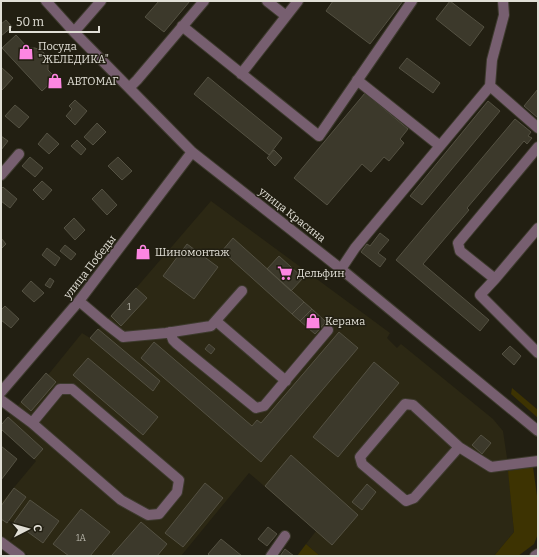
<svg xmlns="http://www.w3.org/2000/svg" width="539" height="557" font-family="Bitter,serif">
<rect width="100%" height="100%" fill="#221f12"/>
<path fill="#2c2814" d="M211,201L390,333L387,338L397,348L401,344L493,419L503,431L508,465L514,532L494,556H320L306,544L316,531L249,473L181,556H29L1,535V503L36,461L1,429V425L46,373L48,375L82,333L90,338L131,294Z"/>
<path fill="#3d3302" d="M512,388L538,410V418L511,394Z
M533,467L538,503V534L534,544L518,556H494L514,532L508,471Z
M306,544L320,556H297Z"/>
<path fill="#3c392b" stroke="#545142" d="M159,1H190L164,32L145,17Z
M333,1H403L370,44L326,11Z
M450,1L484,27L470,46L436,19Z
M6,20L12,27L1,36V24Z
M16,35L28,48H35L40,50L44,53L48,59V70L56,78L42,91L2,48Z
M407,58L440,83L433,93L399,68Z
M1,67L13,78L2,90L1,89Z
M208,77L282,138L269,155L194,94Z
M538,89V118L524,106Z
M365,93L408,129L400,139L404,143L389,161L384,157L371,172L362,164L327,205L294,178Z
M75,100L87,111L75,125L66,116L72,109L69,106Z
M488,101L500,111L422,205L410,196Z
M15,105L29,117L19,128L5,116Z
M515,119L531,132L528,136L532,138L527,144L524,141L467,208L469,210L423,264L489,320L480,331L396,260Z
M97,123L106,132L93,145L84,137Z
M47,133L59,144L49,154L38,144Z
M1,136L8,141L1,150Z
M77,140L86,149L81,155L71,146Z
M274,150L282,158L275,166L267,158Z
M30,157L43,168L35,177L22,166Z
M118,157L132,171L122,180L108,166Z
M42,181L52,190L43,200L33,190Z
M3,187L17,199L10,208L1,201V189Z
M102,189L117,205L107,215L92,199Z
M74,218L85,230L75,240L64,228Z
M380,233L389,240L378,253L386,259L380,267L361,252L367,244L370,246Z
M1,238L6,244L1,249Z
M233,238L304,302L292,314L222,251Z
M187,244L218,267L194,299L163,276Z
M65,245L76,254L71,260L60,251Z
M47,248L60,258L55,266L42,255Z
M279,256L303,278L291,291L267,269Z
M50,278L54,281L50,288L45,285Z
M31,281L44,293L34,302L22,291Z
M136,288L147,298L121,326L111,316Z
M304,302L312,309L300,321L292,314Z
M5,306L19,319L11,328L1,320V310Z
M312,309L326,322L315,334L300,321Z
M98,329L160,381L153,391L90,338Z
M339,332L358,348L261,462L141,358L154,342L252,426L257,420L261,423Z
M209,344L215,349L211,354L205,349Z
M510,346L521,356L514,365L502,354Z
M88,358L158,417L143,435L73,375Z
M374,362L399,383L338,457L313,437Z
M46,373L56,382L31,411L21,402Z
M8,417L43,449L34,459L1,429V425Z
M481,435L491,443L482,454L472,445Z
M1,446L17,459L1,480Z
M291,455L358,515L332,545L265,486Z
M205,483L223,498L183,547L165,533Z
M367,484L376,492L362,510L352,502Z
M14,488L26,497L7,523L1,519V506Z
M30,500L59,521L43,543L14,522Z
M81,509L110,532L90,556H69L53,544Z
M141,522L167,544L157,556H113L112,555Z
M268,527L277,534L267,546L258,539Z
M221,539L242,556H210L208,554Z
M285,549L294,556H280Z"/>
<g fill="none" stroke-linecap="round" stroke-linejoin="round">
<g stroke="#3d3a2d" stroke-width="12">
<path id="minor" d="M46,1L74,32L192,152L341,269L538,431
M267,1L286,16
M182,26L319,136L412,1
M74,32L101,1
M241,74L298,1
M357,80L440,146
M490,86L538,128
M129,88L137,80L204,1
M538,147L458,243L460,251L495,279L538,228
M1,175L19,154
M341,269L355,248L490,86L492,60L504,15L503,1
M495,279L480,295L538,353
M79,301L105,323L123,337L166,333L211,326L242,291
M216,321L286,381
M170,332L173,340L176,343L256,408L264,406L328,330
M1,392L79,301L192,152
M1,400L32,423L121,500L148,515L159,514L177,492L179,480L72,389H60L32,423
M459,447L414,498L406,501L362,464L360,457L405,404L413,405L459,447L491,467L538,461
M1,542L20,556
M271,556L285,536
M535,556L538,554"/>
</g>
<use href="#minor" stroke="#775f70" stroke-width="10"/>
</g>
<defs>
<g id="shop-bare" transform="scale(1.2)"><path d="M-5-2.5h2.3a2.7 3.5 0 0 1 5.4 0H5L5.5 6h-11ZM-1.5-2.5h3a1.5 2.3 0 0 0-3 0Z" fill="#fd86e2" stroke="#221f12" stroke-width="2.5" paint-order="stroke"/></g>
<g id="supermarket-bare" transform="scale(1.2)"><path d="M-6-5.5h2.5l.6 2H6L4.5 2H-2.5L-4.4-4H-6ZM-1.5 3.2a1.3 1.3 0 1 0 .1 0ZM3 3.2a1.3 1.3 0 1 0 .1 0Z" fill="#fd86e2" stroke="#221f12" stroke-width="2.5" paint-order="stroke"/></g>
</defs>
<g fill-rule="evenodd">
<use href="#shop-bare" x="26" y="52"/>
<use href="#shop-bare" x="55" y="81"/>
<use href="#shop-bare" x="143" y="252"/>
<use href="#supermarket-bare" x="285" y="273"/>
<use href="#shop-bare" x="313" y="321"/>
</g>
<g text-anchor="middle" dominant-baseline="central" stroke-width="3" stroke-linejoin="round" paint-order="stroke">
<g font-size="9" fill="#b8b6ab">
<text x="129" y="307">1</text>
<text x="81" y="538">1А</text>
</g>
<g font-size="11" fill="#e1dfd6" stroke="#221f12" text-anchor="start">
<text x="38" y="46">Посуда<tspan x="38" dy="13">"ЖЕЛЕДИКА"</tspan></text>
<text x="67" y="81">АВТОМАГ</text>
<text x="155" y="252">Шиномонтаж</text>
<text x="297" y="273">Дельфин</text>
<text x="325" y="321">Керама</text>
</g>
<g font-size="11" fill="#e1dfd6" stroke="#221f12">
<text transform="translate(292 215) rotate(38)">улица Красина</text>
<text transform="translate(90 267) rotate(-52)">улица Победы</text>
</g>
</g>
<rect width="539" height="557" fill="none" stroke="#e1dfd6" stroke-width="4"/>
<g transform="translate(28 529) rotate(84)" stroke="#221f12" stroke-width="3" paint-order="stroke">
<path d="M0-3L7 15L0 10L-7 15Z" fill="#e1dfd6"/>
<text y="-6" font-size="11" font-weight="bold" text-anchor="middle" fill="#e1dfd6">С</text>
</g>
<path d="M10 26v6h89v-6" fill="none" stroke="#e1dfd6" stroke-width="2"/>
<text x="16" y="26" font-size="12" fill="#e1dfd6" stroke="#221f12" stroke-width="3" paint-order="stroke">50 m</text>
</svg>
